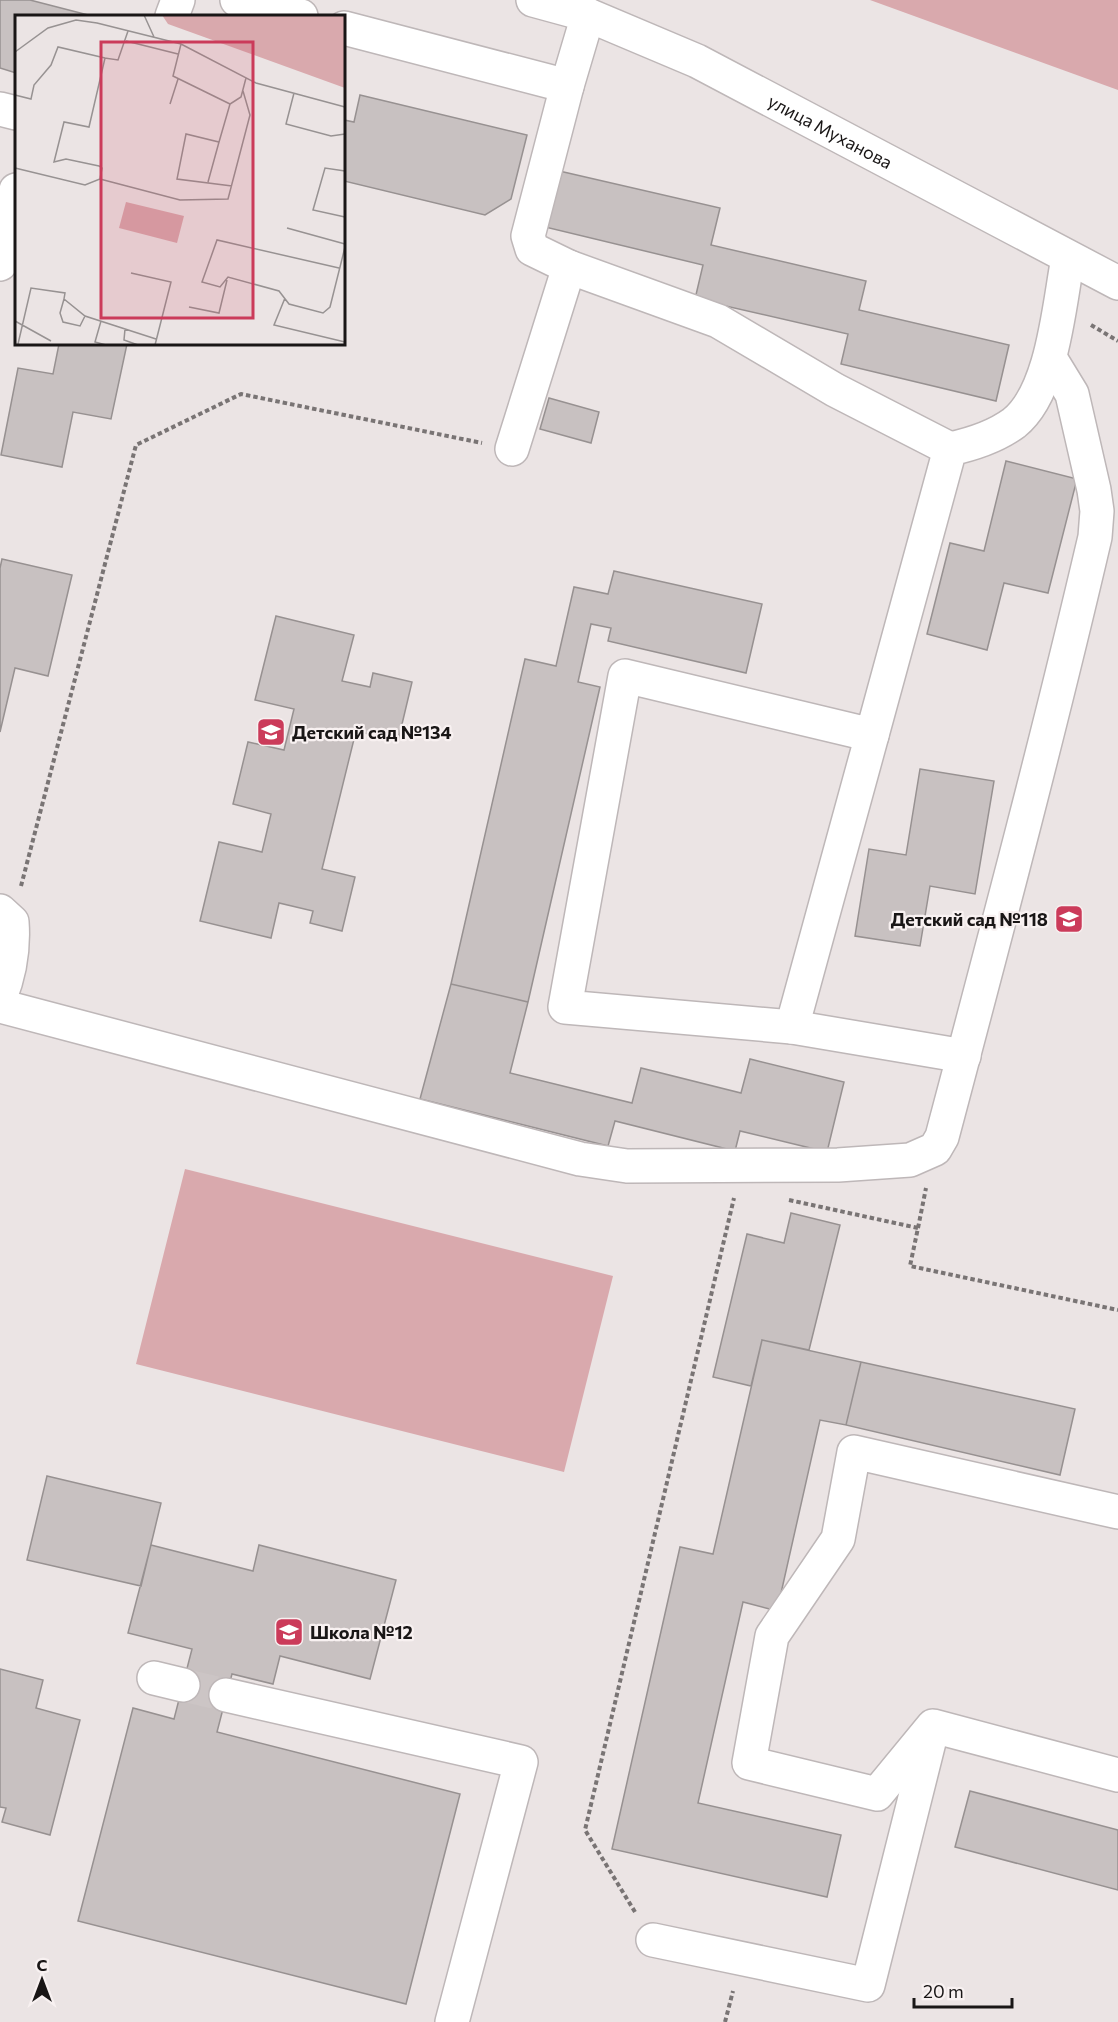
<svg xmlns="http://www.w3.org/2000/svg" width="1118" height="2022" font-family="Commissioner,sans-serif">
<rect width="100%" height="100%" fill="#ebe4e4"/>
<path fill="#d9a9ad" d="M870,0H1118V90Z
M185,1169L613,1276L564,1472L136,1364Z"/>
<path fill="#c8c1c1" stroke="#979191" stroke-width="1.5" d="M0,0H30L92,16H16V73L0,68Z
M360,95L527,135L511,199L485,215L344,181V120L354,122Z
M555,170L720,208L711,245L866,281L859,310L1009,345L996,401L841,364L848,334L695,299L703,265L541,226Z
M59,344H127L111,419L73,412L62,467L1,455L18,368L53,374Z
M549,398L599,412L591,443L540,429Z
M1006,461L1077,479L1048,593L1004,583L987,650L927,634L950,543L984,551Z
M2,559L72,575L48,676L15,668L0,732V568Z
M614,571L762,604L746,673L608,641L611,628L591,624L578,682L600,687L528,1002L451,984L525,659L556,666L574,587L608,594Z
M276,616L354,635L342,681L370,687L373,673L412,682L398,741L356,731L322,869L355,877L342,931L310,923L313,911L279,903L271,938L200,921L219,842L262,852L271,814L233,804L248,742L284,750L294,709L255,700Z
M920,769L994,781L975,894L930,886L920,946L855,936L869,849L906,855Z
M451,984L528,1002L510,1073L632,1103L641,1068L741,1093L750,1059L844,1082L827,1152L740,1131L735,1151L615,1121L608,1146L420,1099Z
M791,1213L840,1225L809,1350L762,1340L751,1386L713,1377L747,1234L784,1243Z
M762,1340L861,1362L846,1425L820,1420L777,1611L743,1602L698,1803L841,1835L827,1897L612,1849L680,1547L713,1554Z
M861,1362L1075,1409L1060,1475L846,1425Z
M47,1476L161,1503L141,1586L27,1560Z
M151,1545L253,1571L259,1545L396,1580L370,1679L280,1656L273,1684L232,1674L217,1732L460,1794L406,2004L78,1921L133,1708L174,1719L192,1649L128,1633Z
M0,1669L43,1680L36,1708L80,1720L50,1835L2,1822L6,1808L0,1807Z
M970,1791L1118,1830V1890L955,1847Z"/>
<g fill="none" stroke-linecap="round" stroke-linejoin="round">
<path stroke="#ccc5c5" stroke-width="33" stroke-dasharray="33 16" stroke-linecap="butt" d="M183,1685L226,1695"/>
<g stroke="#beb7b8" stroke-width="36">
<g id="minor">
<path d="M237,0L301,16"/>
<path id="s1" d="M533,0L588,15L697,61L1118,283"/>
<path d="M588,15L567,86L528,236L532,249L569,267L718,321L835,390L950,449"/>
<path d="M172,16L178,0"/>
<path d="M344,28L567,86"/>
<path d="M0,109L16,113"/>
<path d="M0,264L16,190"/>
<path d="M512,449L569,267"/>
<path d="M0,911L12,922C14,949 10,973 0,998"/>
<path d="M0,1006L580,1159L627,1166L838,1165L910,1160L935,1149L942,1137C995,937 1048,738 1095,537L1097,511L1094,490L1072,394L1050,358"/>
<path d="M792,1027L872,735"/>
<path d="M964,1056L792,1027L565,1007L625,676L872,735L950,449C973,444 995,437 1014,423C1053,392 1059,305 1068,258"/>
<path d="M1118,1512L854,1452L838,1539L772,1636L749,1763L877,1794L933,1726L1118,1775"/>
<path d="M154,1678L183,1685"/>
<path d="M226,1695L521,1762L452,2022"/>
<path d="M653,1940L868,1985L931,1734"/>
</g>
</g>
<path stroke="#797474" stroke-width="4" stroke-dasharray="4.5 3" stroke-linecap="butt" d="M1091,325L1118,341
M21,886L136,445L241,394L482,443
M789,1200L918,1228L910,1266L1118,1310
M918,1228L926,1188
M635,1912L585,1830L734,1198
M725,2022L733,1991"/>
<use href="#minor" stroke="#fff" stroke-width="33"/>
</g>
<defs>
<g id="school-square" transform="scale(1.5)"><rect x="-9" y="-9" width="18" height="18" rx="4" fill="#cb3b5a" stroke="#f8f1f1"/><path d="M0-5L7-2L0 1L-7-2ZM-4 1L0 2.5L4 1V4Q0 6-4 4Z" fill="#fff"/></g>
</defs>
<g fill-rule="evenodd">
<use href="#school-square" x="271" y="732"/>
<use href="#school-square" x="1069" y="919"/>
<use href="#school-square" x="289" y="1632"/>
</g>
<g text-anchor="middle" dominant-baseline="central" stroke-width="4.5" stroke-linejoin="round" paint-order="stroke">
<g font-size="18" fill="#191616" stroke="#f8f1f1">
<text stroke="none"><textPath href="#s1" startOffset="326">улица Муханова</textPath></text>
</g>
<g font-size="18" font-weight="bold" fill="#191616" stroke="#f8f1f1" text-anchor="start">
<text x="292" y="732">Детский сад №134</text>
<text x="1048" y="919" text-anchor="end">Детский сад №118</text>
<text x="310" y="1632">Школа №12</text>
</g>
</g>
<g transform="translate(15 15)">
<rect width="330" height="330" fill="#ebe4e4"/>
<path d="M147,0H330V73L153,9ZM111,187L169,201L162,228L104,213Z" fill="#d9a9ad"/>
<path fill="none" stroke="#979292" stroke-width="1.5" d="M129,0L139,22M111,26L163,39M166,29L158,61L215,89M0,37L33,13L61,5L82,8L166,29L241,68L330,92M279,78L271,109L316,121L330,119M0,80L16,84L19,70L36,50L43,32L90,43M155,89L163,64M0,153L70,170L85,164L87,153L84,151L51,144L39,147L49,107L74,112L90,43L103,45L113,16M330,156L310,153L298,195L330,202M85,164L165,185L213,184L235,100L228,76M193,167L204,127M217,171L162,164L171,119L204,127L215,89L226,82L231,63M272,213L330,229M324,253L202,225L187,267L205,272L213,262L264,276L274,289L308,298L315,292L330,232M116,258L156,267L140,330M270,283L259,310L330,327M49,284L45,298L48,307L65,311L70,301M174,292L204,298L212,265M0,306L36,326M86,306L80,327L91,330M110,314L109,325L123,330M3,329L16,273L50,278L49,284L70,301L141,324"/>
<path fill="#cb3b5a" fill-opacity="0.15" stroke="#cb3b5a" stroke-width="3" d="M86,27H238V303H86Z"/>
<rect width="330" height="330" fill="none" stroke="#191616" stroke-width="3"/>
</g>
<g transform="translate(42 1980)" stroke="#f8f1f1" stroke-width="4.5" paint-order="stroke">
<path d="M0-4.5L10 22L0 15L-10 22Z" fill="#191616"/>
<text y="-9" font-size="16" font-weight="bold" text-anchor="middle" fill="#191616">С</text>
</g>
<path d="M914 1998v9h98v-9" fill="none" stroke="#191616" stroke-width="3"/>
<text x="923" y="1998" font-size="18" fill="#191616" stroke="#f8f1f1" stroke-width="4.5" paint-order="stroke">20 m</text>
</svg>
